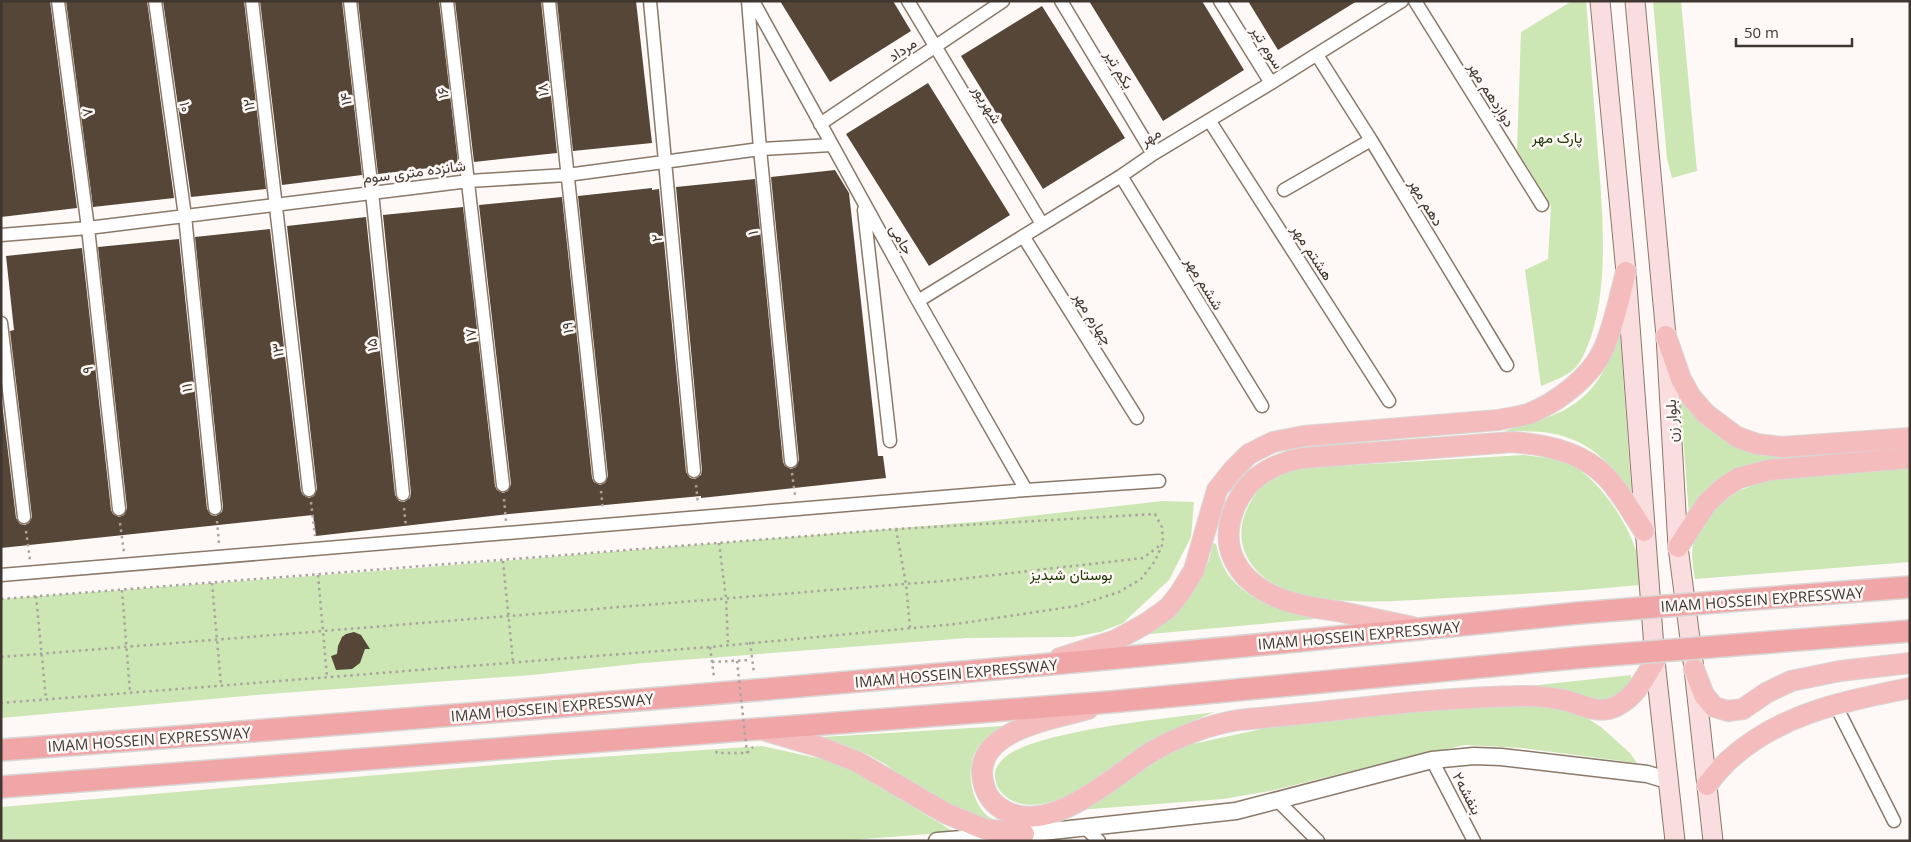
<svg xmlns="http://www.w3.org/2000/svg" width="1911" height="842" font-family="'Open Sans',Vazirmatn,sans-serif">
<rect width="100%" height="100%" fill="#fef9f6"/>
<path fill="#cce6b4" d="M1572,1H1586C1590,48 1593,95 1597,142C1602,206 1613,302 1581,360C1573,375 1555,380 1541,386L1525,270L1548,259L1551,206L1517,150L1521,32Z
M1653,1H1681L1697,171L1672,178L1667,159Z
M1620,335L1632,500C1614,462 1586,437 1543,432C1530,431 1517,431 1504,431C1547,419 1585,410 1606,366C1610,357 1613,346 1616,336Z
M1680,394C1692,409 1704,426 1719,437C1746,456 1784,454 1816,456L1768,463L1689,516Z
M1524,455C1539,457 1556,458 1570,464C1598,478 1627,521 1636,551C1639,562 1639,574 1640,585C1576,591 1511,595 1447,598C1398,601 1344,606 1296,593C1255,582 1227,546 1249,505C1254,496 1259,487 1268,482C1278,474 1291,471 1303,468Z
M1910,467V562L1695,579C1693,567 1691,556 1693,544C1694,533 1701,525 1708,517C1729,493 1744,487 1774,479Z
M1163,501L1194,502L1191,537L1169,580L1123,623L1100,632L1073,637L967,638L643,663L532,675L268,694L1,718V599L404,569L986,521Z
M1213,543L1216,544C1218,552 1220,559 1223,566C1240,600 1282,611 1315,619L1150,634L1151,630C1179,610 1195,596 1208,562C1211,556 1211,548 1213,543Z
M1631,675V686L1607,703L1529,686Z
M1465,706H1554L1578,712L1601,727L1630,753L1637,763L1522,748L1465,745L1405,758L1270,791L1223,799L1078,810L1179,747L1266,728Z
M1215,712C1194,720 1174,729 1154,741C1119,763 1056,820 1013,801C1005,797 998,791 996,782C993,772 996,766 1003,759C1030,731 1172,718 1215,712Z
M1004,726C996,732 987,737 980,745C966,760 969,791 980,807C984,814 990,818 997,822L979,823L906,780L885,764L867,754L823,737Z
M762,746L844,764L954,832L839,841H1V807L555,760Z"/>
<path fill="#564637" d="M1,1H50L77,208L1,217Z
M66,1H147L174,198L93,207Z
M163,1H244L266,189L191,197Z
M260,1H342L362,175L282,185Z
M358,1H439L458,163L454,164L455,165L378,174Z
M455,1H541L557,153L474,162Z
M557,1H636L652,143L573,151Z
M780,1H893L911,31L830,82Z
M1089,1H1202L1244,70L1163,121Z
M1248,1H1357L1278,50Z
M1042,6L1125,138L1043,189L961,56Z
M928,83L1010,215L929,266L846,134Z
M835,170L849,193L878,456H883L886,478L701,498V496L509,514L316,536L313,515L1,548V394L16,518L20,524L25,525L29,523L32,517L10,331L14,330L6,256L82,248L111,510L113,514L119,517L124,515L127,508L98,247L179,239L207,509L211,515L216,516L222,512L223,507L195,237L270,229L301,491L303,495L309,498L314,496L317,489L287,226L366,217L395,495L399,501L404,502L410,498L411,493L383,215L463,207L495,486L497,490L503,493L508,491L511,484L479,205L562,197L592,478L594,482L600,485L605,483L608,476L578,196L652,188V190L659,189L686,472L690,478L695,479L701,475L702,470L676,187L755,179L783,462L785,466L791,469L796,467L799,460L771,177Z
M354,632L361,635L370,649H365L360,663L352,669L336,670L331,656L337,654L338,646L342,637L346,634Z"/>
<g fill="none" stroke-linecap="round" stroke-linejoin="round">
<g stroke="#8a7868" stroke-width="15">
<path id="minor" d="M58,1L88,228L119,509
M155,1L185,216L215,508
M252,1L309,490
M350,1L372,192L403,494
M447,1L503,485
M549,1L600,477
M650,1L694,471
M748,1L760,149L791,461
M753,1L918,301L1026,490
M908,1L1042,224
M1061,1L1153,154
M1220,1L1271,83
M1415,1L1542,205
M1317,55L1371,140L1507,365
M1209,120L1389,401
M820,124L1003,1
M1121,176L1262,406
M1284,190L1371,140
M864,210L890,441
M1,235L88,228L469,181L567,175L760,149L831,145
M1023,236L1137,418
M918,301L1121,176L1153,154L1271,83L1402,1
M1,323L24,517
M1,575L1026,490L1159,481
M1835,704L1894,821
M1432,760L1474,841
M1277,800L1318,841
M1084,827L1099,841"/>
</g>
<g stroke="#8a7868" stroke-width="19">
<path id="tertiary" d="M937,841L1024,834L1236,811L1432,760L1474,756L1501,757L1647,774L1667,780"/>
</g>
<g stroke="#8a7868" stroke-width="21">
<path id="secondary" d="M1600,1L1626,272L1655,661L1675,841
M1635,1L1666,336L1678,547L1694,669L1713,841"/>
</g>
<g stroke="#d9d7d6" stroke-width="22">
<path id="primary" d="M1666,336L1681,379L1691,397L1706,414L1737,437L1757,444L1782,447L1910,438
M1678,547L1707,503L1722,489L1739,478L1769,470L1910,458
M1413,627C1389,622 1366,617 1342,612C1326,609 1310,608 1294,603C1249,591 1215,558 1234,509C1246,478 1271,464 1303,458L1512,442C1550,445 1589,453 1614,486C1625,500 1634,516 1644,531
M1060,658L1116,640L1147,623L1168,608L1180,593L1194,570L1217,490L1233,470L1249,454L1273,442L1304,436L1498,420C1507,418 1518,417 1528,414C1555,404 1591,377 1603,350C1614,326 1619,298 1626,272
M1694,669L1704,695L1714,707L1728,711L1743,709L1766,693L1791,681L1840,671L1910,663
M1088,709C1055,719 972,730 983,781C986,796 993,805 1007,812C1055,834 1115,774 1153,751C1180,736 1208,725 1238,720C1333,712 1428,697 1523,696C1538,696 1553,697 1568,701C1581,705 1595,712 1609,709C1633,702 1643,680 1655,661
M763,730L820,747L858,762L945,813L984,829L1024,834
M1707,785C1714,776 1722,766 1730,759C1783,712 1843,702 1910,688"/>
</g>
<g stroke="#d9d7d6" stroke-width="24">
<path id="trunk" d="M1754,599L1910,587
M1760,643L1910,631
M1,750C528,711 1054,667 1579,613
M1,787L1110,702L1585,657"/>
</g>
<path stroke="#aaa49f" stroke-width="2.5" stroke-dasharray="2.5 4" stroke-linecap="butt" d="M792,473L795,495
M696,485L698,504
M601,491L603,510
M504,499L506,521
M311,502L315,536
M404,508L406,527
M217,521L219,543
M120,523L124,552
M896,529L906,584L910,628
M26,531L30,560
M719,543L726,598L728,644
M503,561L513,662
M318,575L327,677
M212,583L221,685
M122,590L130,693
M36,596L46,699
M1,599L896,529L1155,514L1162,527L1163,543L1155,561L1141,579L1119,592L1076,606L956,624L710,647L1,703
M750,642L754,673
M710,647L714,677
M1,657L942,581L1143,558L1162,544
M712,662L751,660
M716,751L717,753H747L753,747"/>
<use href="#minor" stroke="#fff" stroke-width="12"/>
<use href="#tertiary" stroke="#fff" stroke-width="16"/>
<use href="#secondary" stroke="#faddde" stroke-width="19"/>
<use href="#primary" stroke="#f4bcbd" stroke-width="20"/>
<use href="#trunk" stroke="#f0a6a7" stroke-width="21"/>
<g stroke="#d9d7d6" stroke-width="24" stroke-linecap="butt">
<path id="trunk-bridge" d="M1579,613L1754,599
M1585,657L1760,643"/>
</g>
<path stroke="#aaa49f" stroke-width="2.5" stroke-dasharray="2.5 4" stroke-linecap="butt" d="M737,661L747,753"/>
<use href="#trunk-bridge" stroke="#f0a6a7" stroke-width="21"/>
</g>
<g text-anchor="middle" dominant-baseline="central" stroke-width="5" stroke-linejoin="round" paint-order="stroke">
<g font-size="15" fill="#3f3730" stroke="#fef9f6">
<text transform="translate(1268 47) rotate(58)">سوم تیر</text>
<text transform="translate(902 49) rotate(-34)">مرداد</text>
<text transform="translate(1120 69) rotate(59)">یکم تیر</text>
<text transform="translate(542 90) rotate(-96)">۱۸</text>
<text transform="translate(442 93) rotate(-97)">۱۶</text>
<text transform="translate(1492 94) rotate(58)">دوازدهم مهر</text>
<text transform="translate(345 99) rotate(-97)">۱۴</text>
<text transform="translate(988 104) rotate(59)">شهریور</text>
<text transform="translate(248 105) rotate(-97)">۱۲</text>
<text transform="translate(186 107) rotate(82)">۱۰</text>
<text transform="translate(89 112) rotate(82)">۸</text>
<text transform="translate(1150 136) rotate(-32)">مهر</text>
<text transform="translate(414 171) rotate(-7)">شانزده متری سوم</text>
<text transform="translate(1427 202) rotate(59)">دهم مهر</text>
<text transform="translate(752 233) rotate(-96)">۱</text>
<text transform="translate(656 238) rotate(-95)">۲</text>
<text transform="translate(902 239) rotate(61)">جامی</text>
<text transform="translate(1313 252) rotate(57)">هشتم مهر</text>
<text transform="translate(1205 283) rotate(59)">ششم مهر</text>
<text transform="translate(1094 318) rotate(58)">چهارم مهر</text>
<text transform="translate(567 328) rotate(-96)">۱۹</text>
<text transform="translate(470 335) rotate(-96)">۱۷</text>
<text transform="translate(371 345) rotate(-96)">۱۵</text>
<text transform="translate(277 350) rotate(-96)">۱۳</text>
<text transform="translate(87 370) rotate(-96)">۹</text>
<text transform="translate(186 388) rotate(-96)">۱۱</text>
<text transform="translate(1671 421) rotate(-93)">بلوار زن</text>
<text transform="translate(1762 599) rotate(-4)">IMAM HOSSEIN EXPRESSWAY</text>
<text transform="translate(1359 635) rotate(-5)">IMAM HOSSEIN EXPRESSWAY</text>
<text transform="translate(956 673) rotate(-5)">IMAM HOSSEIN EXPRESSWAY</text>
<text transform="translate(552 707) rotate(-5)">IMAM HOSSEIN EXPRESSWAY</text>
<text transform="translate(149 739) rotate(-4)">IMAM HOSSEIN EXPRESSWAY</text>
<text transform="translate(1468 793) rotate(62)">بنفشه۲</text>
</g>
<g font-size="15" fill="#203603" stroke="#fef9f6">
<text x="1557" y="137">پارک مهر</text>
<text x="1071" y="574">بوستان شبدیز</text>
</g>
</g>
<rect width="1911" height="842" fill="none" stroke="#3f3730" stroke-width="5"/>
<path d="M1736 38v8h116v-8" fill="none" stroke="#3f3730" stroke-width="2.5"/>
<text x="1744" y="38" font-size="15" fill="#3f3730" stroke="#fef9f6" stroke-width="4" paint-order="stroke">50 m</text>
</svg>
